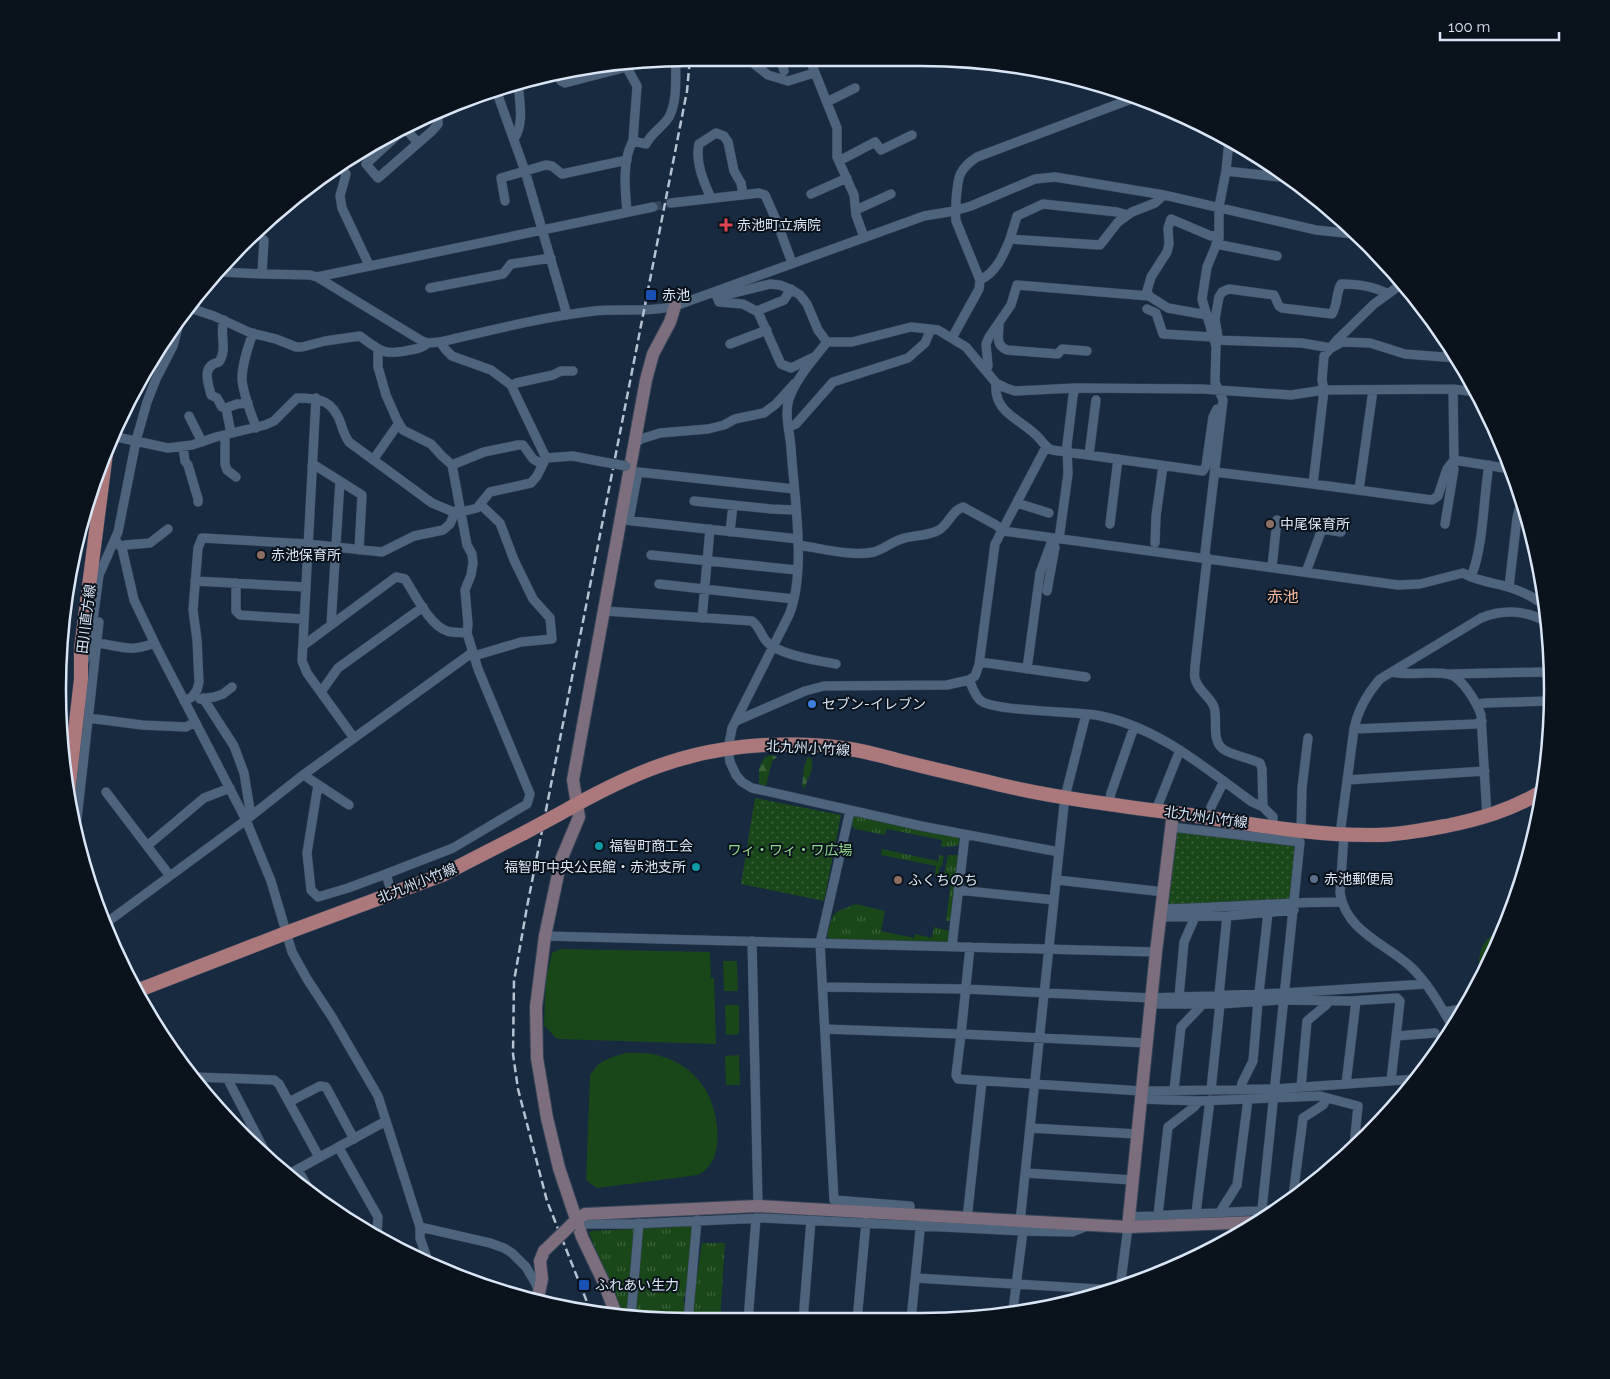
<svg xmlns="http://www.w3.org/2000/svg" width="1610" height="1379" font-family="Raleway,'Noto Sans JP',sans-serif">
<defs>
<pattern id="grass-tufts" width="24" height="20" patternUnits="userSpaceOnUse" patternTransform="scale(1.25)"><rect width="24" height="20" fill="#1a4719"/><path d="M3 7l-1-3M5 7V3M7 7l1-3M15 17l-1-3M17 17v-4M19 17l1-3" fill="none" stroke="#3b623b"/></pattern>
<pattern id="forest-firs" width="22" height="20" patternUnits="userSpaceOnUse" patternTransform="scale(1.25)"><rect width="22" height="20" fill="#1a4719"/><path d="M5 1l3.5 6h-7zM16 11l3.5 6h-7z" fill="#3b623b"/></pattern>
<pattern id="park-dots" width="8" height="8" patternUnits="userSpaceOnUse" patternTransform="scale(1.25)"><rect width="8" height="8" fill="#1a4719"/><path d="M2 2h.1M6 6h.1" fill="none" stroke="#3b623b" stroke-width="1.8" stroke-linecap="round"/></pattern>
</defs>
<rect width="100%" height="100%" fill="#172a40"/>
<path fill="url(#grass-tufts)" d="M855,815L958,837L960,842L957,846L941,847L942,840L887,829L885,835L855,829L851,825L852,817Z
M882,849L938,861L940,855L944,856L942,866H940L938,877L935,876L936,866L881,855Z
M948,855H958L952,918L949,921H946L951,882L948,881V876L944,875Z
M856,904L885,911L881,931L914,938L915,934L932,938L934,927L949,931L950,934L948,942L830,940L827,936C834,910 831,914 856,904Z
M694,1226L689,1278L683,1302L690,1305L697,1276L702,1243H725L720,1321H689L622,1315L589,1233L592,1231Z"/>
<path fill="url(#forest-firs)" d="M772,755L777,757L772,761L766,786L759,784V768L765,757Z
M808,757L812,759C813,772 809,775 805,787L802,788L804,767Z
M1502,931L1487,969L1481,979C1477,958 1478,939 1502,931Z"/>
<path fill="url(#park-dots)" d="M755,798L841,815L824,901L741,884Z
M1181,831L1296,846L1291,900L1172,906L1168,904L1176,832Z"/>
<path fill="#1a4719" d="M560,949L710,952L711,978H714L716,1044L557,1039L544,1025L546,977L552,953Z
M723,961H737L738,991H724Z
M725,1005H739V1034L726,1035Z
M625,1053C648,1052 669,1055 687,1069C694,1075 700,1081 705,1089C719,1112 727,1161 698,1175L597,1188L586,1180L590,1076C597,1061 610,1058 625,1053Z
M739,1055L740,1085H726L725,1056Z"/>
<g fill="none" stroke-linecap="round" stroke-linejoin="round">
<path stroke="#34465b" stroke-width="9" stroke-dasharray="9 4.5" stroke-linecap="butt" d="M653,207L671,203"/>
<g stroke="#364458" stroke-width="10">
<path id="street" d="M748,59L768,75L788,81L814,73
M781,59L784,71
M810,60L837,128V157L854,195L856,215L864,237
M626,66L637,86L633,141C622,159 625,191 627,211
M560,75L561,81L565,83L627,67
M496,90L525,171L567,315
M827,102L855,88
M514,139C525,123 519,100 518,82
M633,141L646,144C652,132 663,127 669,117C678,100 675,78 676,59
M1229,141L1226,171L1219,207V238L1207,267L1202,299L1216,346L1215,382L1223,400L1205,553L1207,559L1195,666C1195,669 1194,674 1195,678C1197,690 1210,696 1214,707C1218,720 1211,740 1223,749C1231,755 1249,758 1260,763L1262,769L1263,807
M418,143L405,128L366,164L378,178L432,131L438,124V112
M839,161L875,142L881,150L912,135
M342,168L346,174L340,196L342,208L369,265
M1226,171L1289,178
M811,194L847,178
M711,198C704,183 695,162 699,144L716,133L724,136L728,142L734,171L741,183L743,195
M505,201L501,178L546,165L552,166L562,174L627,160
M671,203L759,193L765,195L777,222L792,263
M856,210L891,194
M1010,239L1017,216L1043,204L1117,212L1128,215
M1216,244L1277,256
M222,272L262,274L310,275L317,277L422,341L428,343L440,342C492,330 542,317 594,311C622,308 646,313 675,306L924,216L954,211L971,206L1035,179L1055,177L1164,195L1316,230L1354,234
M262,274L264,240
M317,277L653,207
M980,280C996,273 1004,254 1010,239L1100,245L1118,222L1132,212L1155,203L1164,195
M430,288L503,274L511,264L551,258
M714,294H730L770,284L780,285L792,290L800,295L807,304L818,330L827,342
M716,294L719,302L743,304L758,312L781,364L791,368L814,357
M190,308L214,316L251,333L276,339L296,347H302L325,341L360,336C380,351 384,356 410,350C417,349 422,348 428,343
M1147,309L1156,313L1163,334L1213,337
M757,311L784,300L791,289
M1207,315L1168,308L1149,296L1147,291L1151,277L1167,252L1169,244L1168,228L1171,219L1211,236L1219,235
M224,320C219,334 228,349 219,362C201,366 208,382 211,395L217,398L222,407L226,408L237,404L248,403
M999,325C999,336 995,345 1007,350L1058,354L1062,349L1087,351
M253,333C248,347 242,364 242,379C243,395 251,412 256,428
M1218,337L1215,319L1219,297L1222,292L1229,289L1274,295L1279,306L1282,308L1332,314C1338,304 1336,293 1341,284C1358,284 1374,286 1388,294
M952,338L979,289L980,280L956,221C955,214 956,208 956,201C958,179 957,170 977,157L1134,98
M1214,340L1302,343L1331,348L1342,342L1370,343L1405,354L1457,358
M440,342L446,350L452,356L491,370L511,385L546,458
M827,342C813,360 797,377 789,399C784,414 790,433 791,448C794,495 807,572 789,615L732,728L728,749L730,762L736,775L742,782L752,788L921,826L1059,852
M827,342H852L911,327L938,330L966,347L996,383L1006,388L1015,391L1075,388L1203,389L1291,395L1324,390L1453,389L1476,392
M730,344L767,330
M378,350V367L386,395L397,420L403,430L431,444L442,456L452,465L467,545L472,554L473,563L471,575L465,590L468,624L467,633L478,669L530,794L527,804L453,848L386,874L392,894
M986,371L988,366L986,344L989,337L1011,305L1017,285L1149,296
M996,383C993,413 1021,419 1038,437C1043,442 1045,447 1052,450L1203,471L1206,466L1213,417L1217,409H1222
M512,387L516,383L553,375L561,371H573
M316,398L302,661L307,673L354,738
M226,408L231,433
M189,416L202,442
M789,427L796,424L833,382L908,358L925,343L931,329
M225,435V464L227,470L236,477
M112,436L168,448L192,445L216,437L265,425L274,421L297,398C320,398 333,400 341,424C343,431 345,436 349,442L432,503L451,511L461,512L477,508L490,492L531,483L537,476L546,458L573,456L598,461
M634,444L641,439L660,433L708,429L724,425L735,419L764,413L776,404L795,383
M183,447L185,461L188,465L198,499V502
M1089,455L1096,400
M373,460L399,423
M1454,460L1511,469
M452,465L484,452L518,445H523L533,459L542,464
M312,466H316L362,495L359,550
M1215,472L1313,484L1432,500L1438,496L1447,469L1454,460L1453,389
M1313,484L1324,390L1322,380L1324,356L1337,340L1374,304L1403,283
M1359,490L1373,390
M694,501L771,509L796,510
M1017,503L1049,513
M624,520L798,539
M629,520L638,472L794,489
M1110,524L1118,459
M1445,524L1454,469L1452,463
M730,532L733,505
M1059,539L1068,474L1067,445L1073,396L1075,388
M115,540L122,548L134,600L157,648L246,820L271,881L292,952L307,979L332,1017L378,1096L420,1227V1238L429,1264
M1155,543L1156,516L1163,466
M798,545C820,548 852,557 874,552C885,549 894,540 905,538C917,535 928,536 939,530C950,523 951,511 963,507L996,525L1003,531L1398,585L1420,584L1463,573C1475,580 1488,582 1501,585C1517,589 1535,597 1547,608
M122,548L125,545L150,543L168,529
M651,555L797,570
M1272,567L1277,520
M1306,572L1322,529L1341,532
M1471,577C1484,545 1483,500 1489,465
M195,581L306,587
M236,583V611L240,615L303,619
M659,584L794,599
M1509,587L1517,518L1522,498
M1047,591L1055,547L1051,542
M605,611L752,621C761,628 761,637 768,643C781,655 818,661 836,664
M702,618L710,529
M331,625L340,481
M97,643C121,646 130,653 154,643
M304,645L396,577L405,579C414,593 430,626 447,631C453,633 460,632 467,633
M474,656L521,642L552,639L550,618L533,599L514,560L500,523L480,504
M84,662L89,650L99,575L118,532L136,441L147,402L156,379L173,346L180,320
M980,662L1086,677
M1027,669L1040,573L1053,538
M1392,672C1411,676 1429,671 1447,674C1461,675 1477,703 1481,715L1487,817
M1450,674L1543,672L1549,676
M969,680C972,686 975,696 980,700C992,712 1079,711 1101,716C1159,728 1205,768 1252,802L1263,807L1273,817V827
M321,692L338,668L423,607
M203,698L234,746L244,773L251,816
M200,699L214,697L223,694L232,687
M184,701L192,697L197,690L199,682L197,640L193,610L198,548L202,538L308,544L382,552L414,536L443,530L450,524L455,512
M1477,704L1486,703L1548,701L1550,696
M88,718L142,725L186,727L195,722
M736,721L805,691L824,686L947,685L969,680L975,676L979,665L995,544L1046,447
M1354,729L1475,724L1482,721
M305,774L308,778L349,805
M1347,780L1485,771
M318,785L307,853L311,890L318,897L348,888L386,874
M106,792L170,876
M1065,797L1086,714
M1109,804L1111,793L1134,727
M1156,810L1180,750
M850,811L820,943L834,1200L910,1206V1216
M1209,818L1211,807L1224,781
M1171,827L1300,842L1261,1219
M76,828L99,622
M1301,830L1302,788L1308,738
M1340,834L1354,729C1358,709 1367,694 1380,679L1481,618C1503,609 1528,610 1548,623
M1344,835L1340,893C1346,931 1384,943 1410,966C1428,983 1440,1005 1452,1026
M147,846L204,798L230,788
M1057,880L1164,892
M958,890L1054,900
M1162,909C1222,908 1282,902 1342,902
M1161,917L1227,916L1294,910
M106,923L246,820L303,775L473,652
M545,936L1156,952
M752,941L758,1206
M952,946L965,835
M970,947L961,1034L1147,1043
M823,987L965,989L1151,998L1284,993L1426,984
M1259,993L1268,913
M1219,995L1227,916
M1179,997L1184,942L1195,917
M1151,1004H1220L1280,1000L1350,1001L1397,998L1400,1001L1391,1081
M1444,1012L1462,1009
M825,1029L961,1034L956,1075L958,1079L1141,1091L1275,1089L1417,1079
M1396,1036L1435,1033
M194,1077L274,1080L279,1084L319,1157
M227,1078L268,1157
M1346,1084L1356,1001
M1301,1087L1307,1021L1326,1005L1329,1001
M1241,1089L1242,1083L1253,1061L1258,1002
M1174,1090L1181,1027L1202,1005
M1211,1090L1220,1004
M1140,1099L1199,1101L1320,1096L1358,1106L1354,1146
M289,1102L320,1086L326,1087L354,1139
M1030,1128L1137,1134
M339,1148L378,1217L377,1236
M298,1170L310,1191
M1026,1173L1132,1180
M289,1174L386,1121
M1293,1196L1303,1118L1323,1105L1327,1098
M1220,1212L1237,1185L1248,1099
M1196,1213L1210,1100
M1158,1215L1168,1127L1194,1107L1199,1101
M1129,1217L1273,1210
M967,1219L982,1081
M1020,1222L1064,805
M577,1224H631L763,1218L1023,1231L1072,1232L1087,1226
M420,1227L490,1243L504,1248L512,1253L526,1267L536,1284L539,1293L536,1300
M916,1278L1114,1290
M1120,1289L1128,1227
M1013,1310L1023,1231
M631,1316L639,1223
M911,1320L921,1221
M688,1321L697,1220
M748,1321L756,1218
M803,1321L811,1220
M857,1321L866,1222"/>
</g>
<g stroke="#364458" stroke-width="14">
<path id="secondary" d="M571,1225L576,1220L585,1214L758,1206L1128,1227L1258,1222
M1128,1227L1156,952L1173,813
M539,1293L542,1279L540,1261L544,1251
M616,1314L604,1283L582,1237L559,1168L547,1118L537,1058L536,1007L545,936L561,860L579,817L573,780L646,380L653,354L670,322L675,306"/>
</g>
<g stroke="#364458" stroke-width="15">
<path id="primary" d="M68,793L81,679V649L107,445
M561,813C629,774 686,749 766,745C791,744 817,744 842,748C862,750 882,756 901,761C937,770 973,778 1010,787C1069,800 1130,807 1190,815C1250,824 1315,836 1376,835C1400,835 1423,830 1446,826C1480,819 1511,810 1541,792
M139,990L286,933L442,875L524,833"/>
</g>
<use href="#street" stroke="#4e647d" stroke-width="9"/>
<use href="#secondary" stroke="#7c6e7c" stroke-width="12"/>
<use href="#primary" stroke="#ab787c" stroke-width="14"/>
<path stroke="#b4c2d2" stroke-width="2.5" stroke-dasharray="8 4" stroke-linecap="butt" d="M591,1312L547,1201L518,1089L513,1054L514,981L527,907L687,91L690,58"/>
<g stroke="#364458" stroke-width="10" stroke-linecap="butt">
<path id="street-bridge" d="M598,461L626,466"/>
</g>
<g stroke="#364458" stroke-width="14" stroke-linecap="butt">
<path id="secondary-bridge" d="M544,1251L571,1225"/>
</g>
<g stroke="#364458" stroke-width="15" stroke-linecap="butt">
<path id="primary-bridge" d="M524,833L561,813"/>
</g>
<use href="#street-bridge" stroke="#4e647d" stroke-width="9"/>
<use href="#secondary-bridge" stroke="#7c6e7c" stroke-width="12"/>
<use href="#primary-bridge" stroke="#ab787c" stroke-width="14"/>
</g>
<path fill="#e0444e" stroke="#0a121c" stroke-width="2" d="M723.5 217.5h5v5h5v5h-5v5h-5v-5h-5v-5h5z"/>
<g fill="#1a4fb4" stroke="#0a121c" stroke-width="2">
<rect x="645" y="289" width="12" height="12" rx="2.5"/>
<rect x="578" y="1279" width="12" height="12" rx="2.5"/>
</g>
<g fill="#8d6e63" stroke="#0a121c" stroke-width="2">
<circle cx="1270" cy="524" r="5"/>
<circle cx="261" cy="555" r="5"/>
<circle cx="898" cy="880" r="5"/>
</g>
<circle fill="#3f7fe0" stroke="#0a121c" stroke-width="2" cx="812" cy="704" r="5"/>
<g fill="#0f9aa8" stroke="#0a121c" stroke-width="2">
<circle cx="599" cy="846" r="5"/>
<circle cx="696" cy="867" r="5"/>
</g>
<circle fill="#5c6f8a" stroke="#0a121c" stroke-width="2" cx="1314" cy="879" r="5"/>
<g text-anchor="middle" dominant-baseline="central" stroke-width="4" stroke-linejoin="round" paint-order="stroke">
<g font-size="14" fill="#dae6f5" stroke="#0a121c" text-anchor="start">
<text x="737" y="225">赤池町立病院</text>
<text x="662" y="295">赤池</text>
<text x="1280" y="524">中尾保育所</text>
<text x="271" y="555">赤池保育所</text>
<text x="822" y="704">セブン-イレブン</text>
<text x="609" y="846">福智町商工会</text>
<text x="686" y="867" text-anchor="end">福智町中央公民館・赤池支所</text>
<text x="1324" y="879">赤池郵便局</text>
<text x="908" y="880">ふくちのち</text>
<text x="595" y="1285">ふれあい生力</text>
</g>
<g font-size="14" fill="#dae6f5" stroke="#0a121c">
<text transform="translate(86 619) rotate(-83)">田川直方線</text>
<text transform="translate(808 748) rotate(3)">北九州小竹線</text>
<text transform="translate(1206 817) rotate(8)">北九州小竹線</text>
<text transform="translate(417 883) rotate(-22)">北九州小竹線</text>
</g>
<g font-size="14" fill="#90d78d" stroke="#0a121c">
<text x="790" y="850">ワィ・ワィ・ワ広場</text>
</g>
<g font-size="16" fill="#f7bb9f" stroke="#0a121c">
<text x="1283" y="596">赤池</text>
</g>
</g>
<path d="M0 0H1610V1379H0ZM689 66H921A623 623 0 0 1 1544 689V690A623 623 0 0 1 921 1313H689A623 623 0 0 1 66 690V689A623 623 0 0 1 689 66Z" fill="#0a121c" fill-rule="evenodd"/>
<path fill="none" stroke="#dae6f5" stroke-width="2.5" d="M689 66H921A623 623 0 0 1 1544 689V690A623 623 0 0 1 921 1313H689A623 623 0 0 1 66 690V689A623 623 0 0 1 689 66Z"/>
<path d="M1440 32v8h119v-8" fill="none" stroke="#dae6f5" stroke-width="2.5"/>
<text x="1448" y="32" font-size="15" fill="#dae6f5" stroke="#0a121c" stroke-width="4" paint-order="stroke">100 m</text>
</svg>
